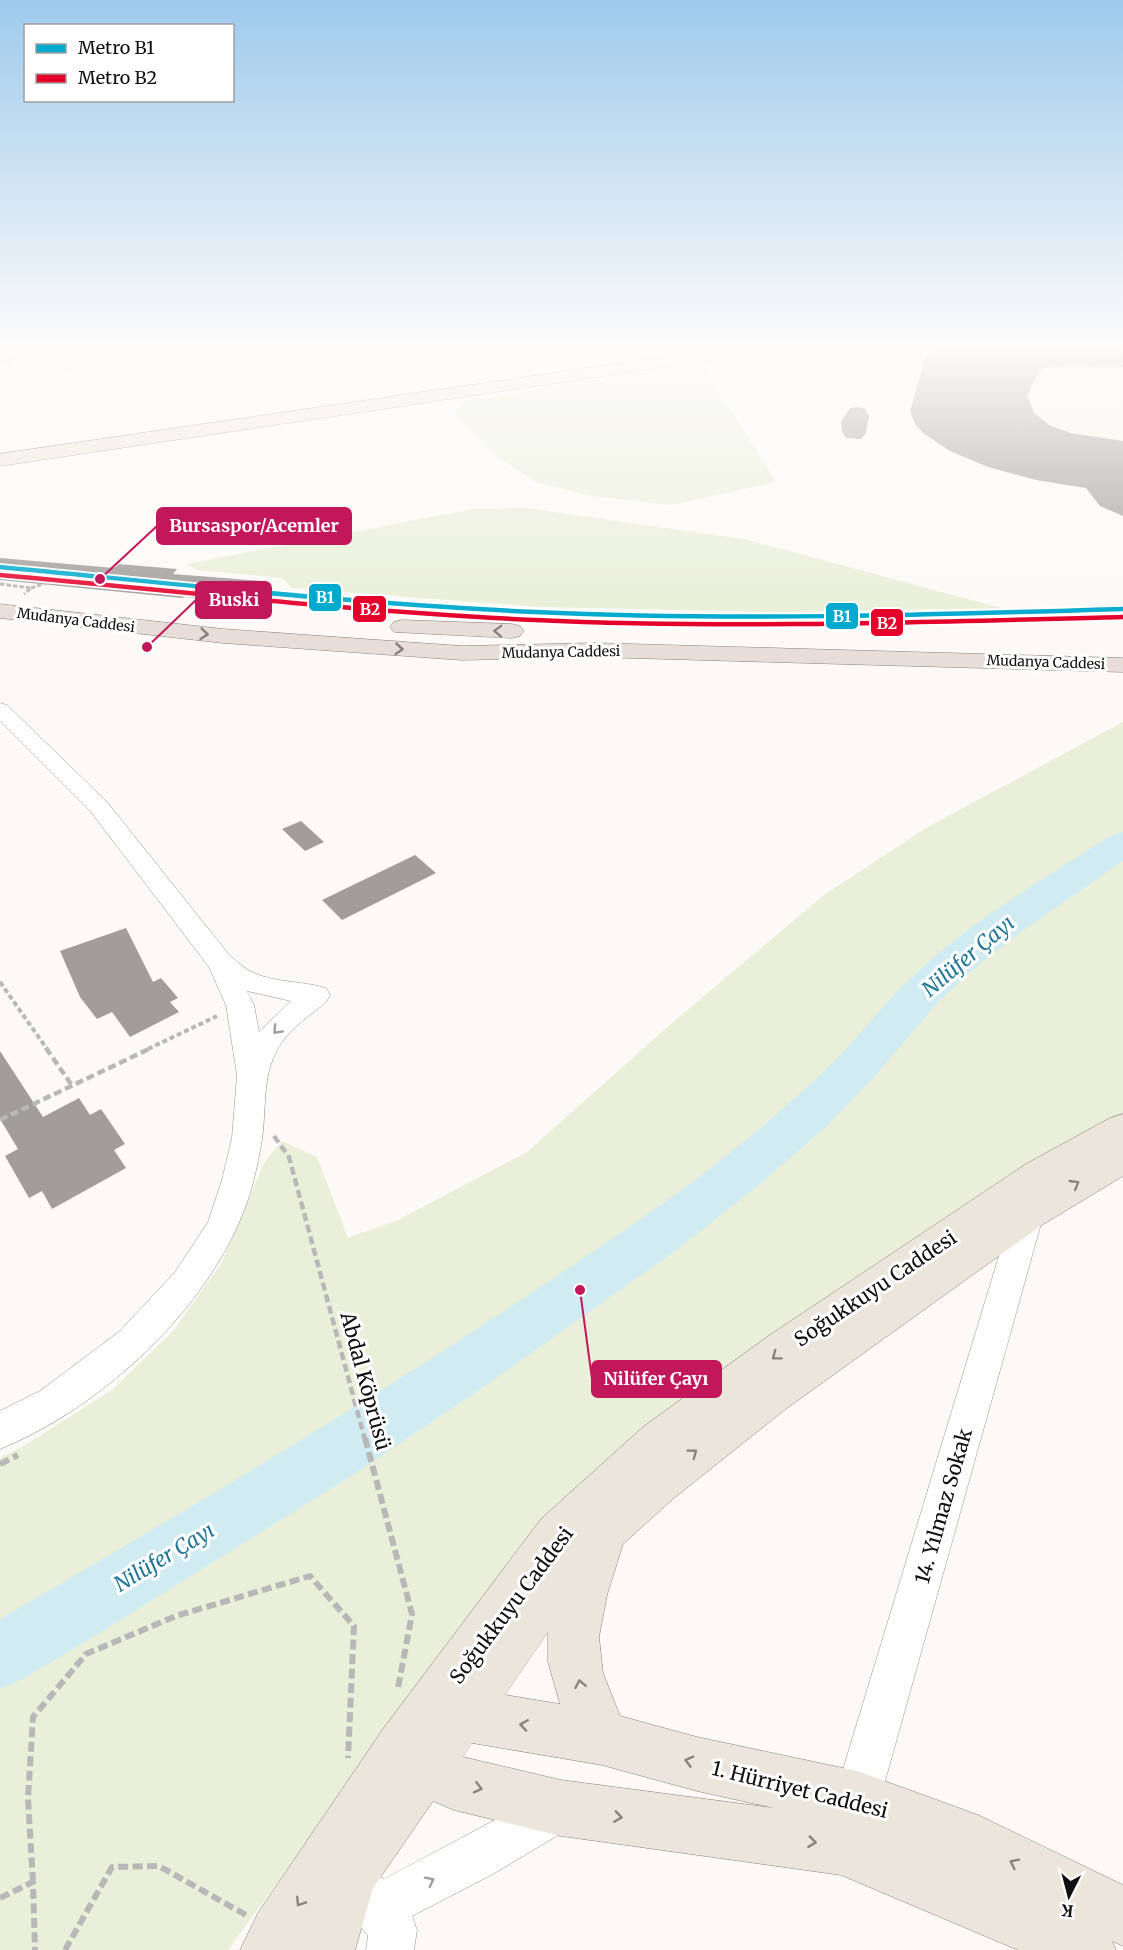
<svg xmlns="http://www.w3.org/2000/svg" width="1123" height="1950" font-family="Merriweather,serif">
<rect width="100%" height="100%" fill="#fcf9f6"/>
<path fill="#e9efd8" d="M701,363L776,482L671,505L592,496L535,482L499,458L454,413L464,401Z
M525,508L744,539L1001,608L775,612L541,607L292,588L282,578L198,570L186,564L473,509Z
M1123,722V1119L446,1653L228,1950H0V1458L27,1444L112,1390L173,1331L221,1264L264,1163L282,1141L317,1157L348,1238L398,1220L527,1152L672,1023L824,895L926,828Z"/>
<path fill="#f2f3e2" d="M1067,365L1123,367V441C1096,437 1053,438 1035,413C1031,409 1029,402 1027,396C1038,372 1041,369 1067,365Z"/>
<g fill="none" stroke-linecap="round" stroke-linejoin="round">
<path fill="#d0ecf2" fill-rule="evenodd" d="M1123,832V861L1021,932L977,966L938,1002L875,1076L826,1127L754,1189L678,1249L482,1388L353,1475L90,1639L23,1679L0,1689V1619C162,1525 323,1429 480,1327C552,1279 625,1232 695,1180C746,1141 795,1101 840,1055C869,1025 893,992 925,965C981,915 1047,877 1110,836Z"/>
</g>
<path fill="#a09d9b" d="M934,347H1123V367L1067,365L1044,368L1034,381L1027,396L1035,414L1049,425L1070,433L1123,441V516L1100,506L1086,488L1036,480L988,467L950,451L923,433L915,424L910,411L926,355Z
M858,407L865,409L869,416L866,433L861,439L846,438L842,431L841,422L850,408Z
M0,558L114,568L119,564L177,569L173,574L262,581L246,602L184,597L182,598L0,580Z
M301,821L324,842L305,851L282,829Z
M415,855L436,873L342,920L322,900Z
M126,928L153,982L161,978L178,998L170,1002L179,1012L130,1037L112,1012L97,1019L80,997L60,951Z
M0,1051L43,1117L79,1098L90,1115L101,1109L125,1144L114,1150L126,1168L52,1209L42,1191L29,1198L5,1156L18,1149L0,1119Z"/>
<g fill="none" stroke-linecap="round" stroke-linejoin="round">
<g stroke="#969594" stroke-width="1">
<path id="minor" d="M32,347H47L80,367L73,371L68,370Z
M0,703L7,705L107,802L230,956C238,962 246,970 254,973C276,983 303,981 326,988L330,995L326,1002C312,1014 292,1027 282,1042C261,1072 267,1105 262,1139C260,1152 257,1166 254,1179C225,1295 108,1405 0,1449V1411L40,1391L120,1331L176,1271L208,1222L222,1180L232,1138L237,1075L226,1005L209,967L91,812L0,721ZM247,991L291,1001L259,1032L254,1005Z
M1028,1199L1039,1203L1044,1213L880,1799L873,1815L857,1822L841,1815L834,1799L1012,1213L1017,1203Z
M559,1786L575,1793L582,1809L575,1825L493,1874L412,1916L417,1930L414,1950H366L368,1936L350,1913L343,1896L350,1879L367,1872L384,1879Z"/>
</g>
<g stroke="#848281" stroke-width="1">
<path id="major" d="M732,347H773L765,352L0,466V454Z
M1123,1114V1176L1042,1225L787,1408L674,1498L623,1544L607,1595L599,1637L603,1673L620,1716L697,1737L857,1771L978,1815L1123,1885V1946L1112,1941L1116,1950H1018L841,1875L561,1836L454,1810L433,1801L373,1888L355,1950H240L258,1913L383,1729L541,1519L643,1427L767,1337L1026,1164L1110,1118ZM548,1632V1662L560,1704L505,1695ZM472,1743L602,1765L697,1791L774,1808L561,1780L463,1757Z"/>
</g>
<g stroke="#848281" stroke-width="1">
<path id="highway" d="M0,604L223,629L462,646L595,643L1123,658V672L595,657L462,660L223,643L0,618Z
M402,620L512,624L520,626L524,631L520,636L512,638L394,632L390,627L394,622Z"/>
</g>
<path stroke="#b9b8b8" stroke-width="2" stroke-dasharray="3 1.5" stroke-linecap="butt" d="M13,347L22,352
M0,360L9,366
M0,363L28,356"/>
<path stroke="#b9b8b8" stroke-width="3" stroke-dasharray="4.5 2" stroke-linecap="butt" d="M0,584L31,588L24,594
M192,586L239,590L224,613
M31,588L69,576L79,577"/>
<path stroke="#b9b8b8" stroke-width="4" stroke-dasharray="5 3" stroke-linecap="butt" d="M0,982L47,1049
M148,1049L217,1016"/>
<path stroke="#b9b8b8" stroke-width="4.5" stroke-dasharray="8 4" stroke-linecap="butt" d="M46,1048L71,1084
M0,1120L151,1048
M274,1136L289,1157L365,1440"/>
<path stroke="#b9b8b8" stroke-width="6" stroke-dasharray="10 4.5" stroke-linecap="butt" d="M365,1438L412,1614L398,1688
M0,1464L18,1455
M33,1882L28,1799L33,1717L86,1654L176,1616L310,1576L354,1626L348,1758
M0,1898L33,1882L35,1950
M65,1950L112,1867L159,1866L246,1915"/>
<use href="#minor" fill="#fffefe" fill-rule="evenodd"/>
<use href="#major" fill="#ebe5dc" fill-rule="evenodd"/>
<use href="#highway" fill="#e8ddd8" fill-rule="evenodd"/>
<g stroke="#fff" stroke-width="8">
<path id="metro-1" d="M0,567C178,584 356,604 535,612C731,621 927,615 1123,609"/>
</g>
<g stroke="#fff" stroke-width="8">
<path id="metro-2" d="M0,575C178,591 356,612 535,620C731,629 927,622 1123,617"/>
</g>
<use href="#metro-1" stroke="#00a9ce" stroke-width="4.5"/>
<use href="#metro-2" stroke="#e4002b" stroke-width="4.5"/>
</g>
<defs><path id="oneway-chevron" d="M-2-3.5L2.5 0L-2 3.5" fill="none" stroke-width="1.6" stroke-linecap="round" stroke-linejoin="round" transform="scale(1.5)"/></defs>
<g stroke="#87817e">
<use href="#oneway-chevron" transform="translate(498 631) rotate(-178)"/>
<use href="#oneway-chevron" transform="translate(204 634) rotate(6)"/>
<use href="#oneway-chevron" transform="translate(399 649) rotate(4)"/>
</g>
<g stroke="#9f9f9f">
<use href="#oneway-chevron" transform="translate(277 1030) rotate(133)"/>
<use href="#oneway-chevron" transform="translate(430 1881) rotate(-27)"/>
</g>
<g stroke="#888580">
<use href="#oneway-chevron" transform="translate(1075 1184) rotate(-31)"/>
<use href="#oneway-chevron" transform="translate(776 1356) rotate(143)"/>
<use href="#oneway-chevron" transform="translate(693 1453) rotate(-37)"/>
<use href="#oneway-chevron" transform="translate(580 1684) rotate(-101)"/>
<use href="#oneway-chevron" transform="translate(524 1725) rotate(-171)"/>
<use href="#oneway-chevron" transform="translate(689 1761) rotate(-165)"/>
<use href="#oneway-chevron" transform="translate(478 1788) rotate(14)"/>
<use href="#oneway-chevron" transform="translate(618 1817) rotate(8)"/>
<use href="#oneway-chevron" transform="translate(812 1842) rotate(7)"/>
<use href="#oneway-chevron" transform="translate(1014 1863) rotate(-154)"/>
<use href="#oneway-chevron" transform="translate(300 1902) rotate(123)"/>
</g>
<linearGradient id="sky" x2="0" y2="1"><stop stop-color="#9ecaec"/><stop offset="0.56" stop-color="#fefcfb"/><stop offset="1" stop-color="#fefcfb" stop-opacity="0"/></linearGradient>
<rect width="1123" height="620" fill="url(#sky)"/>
<g text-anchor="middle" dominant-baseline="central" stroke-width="6" stroke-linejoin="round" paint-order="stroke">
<g font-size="14" fill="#101010" stroke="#fff">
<text transform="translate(76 620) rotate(7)">Mudanya Caddesi</text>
<text transform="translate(561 652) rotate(-1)">Mudanya Caddesi</text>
<text transform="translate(1046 662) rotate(2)">Mudanya Caddesi</text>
</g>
<g font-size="20" fill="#101010" stroke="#fff">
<text transform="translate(875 1288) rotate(-34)">Soğukkuyu Caddesi</text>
<text transform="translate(366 1381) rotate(75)">Abdal Köprüsü</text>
<text transform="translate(943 1506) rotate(-74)">14. Yılmaz Sokak</text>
<text transform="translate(511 1605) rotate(-53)">Soğukkuyu Caddesi</text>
<text transform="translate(800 1789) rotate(14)">1. Hürriyet Caddesi</text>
</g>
<g font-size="21" font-style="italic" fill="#237898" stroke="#fff">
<text transform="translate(968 956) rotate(-40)">Nilüfer Çayı</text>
<text transform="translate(164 1557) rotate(-31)">Nilüfer Çayı</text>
</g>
</g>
<path fill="none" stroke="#c2185b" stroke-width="2" d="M100 579L157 526M147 647L196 600M580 1290L592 1379"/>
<g fill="#c2185b" stroke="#fff" stroke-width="2">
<circle cx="100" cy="579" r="6"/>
<circle cx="147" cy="647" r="6"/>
<circle cx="580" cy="1290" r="6"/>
</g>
<g fill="#c2185b" stroke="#c2185b" stroke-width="2">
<rect x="157" y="508" width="194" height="36" rx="6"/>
<rect x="196" y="582" width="75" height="36" rx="6"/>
<rect x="592" y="1361" width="129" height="36" rx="6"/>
</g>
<g font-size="18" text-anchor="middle" font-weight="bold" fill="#fff">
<text x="254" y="532">Bursaspor/Acemler</text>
<text x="234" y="606">Buski</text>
<text x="656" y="1385">Nilüfer Çayı</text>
</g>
<g stroke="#fff" stroke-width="2">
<rect x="308" y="583" width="34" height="29" rx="6" fill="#00a9ce"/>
<rect x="352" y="595" width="35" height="28" rx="6" fill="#e4002b"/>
<rect x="825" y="602" width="34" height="28" rx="6" fill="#00a9ce"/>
<rect x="870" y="608" width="34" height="29" rx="6" fill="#e4002b"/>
</g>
<g font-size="16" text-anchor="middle" font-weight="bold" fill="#fff">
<text x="325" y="603">B1</text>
<text x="370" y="615">B2</text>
<text x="842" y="622">B1</text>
<text x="887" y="629">B2</text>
</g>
<rect x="24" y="24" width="210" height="78" fill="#ffffff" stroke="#9f9f9f" stroke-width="1.5"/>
<rect x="36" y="44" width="30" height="9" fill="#00a9ce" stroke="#9f9f9f" stroke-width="1.5"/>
<text x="78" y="54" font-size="18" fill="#101010">Metro B1</text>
<rect x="36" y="74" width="30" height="9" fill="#e4002b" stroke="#9f9f9f" stroke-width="1.5"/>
<text x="78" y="84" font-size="18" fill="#101010">Metro B2</text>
<g transform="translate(1069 1896) rotate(186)" stroke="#ffffff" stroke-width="4.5" paint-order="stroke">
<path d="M0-4.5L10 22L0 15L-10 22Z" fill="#101010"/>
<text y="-9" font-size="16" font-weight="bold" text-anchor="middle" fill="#101010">K</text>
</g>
</svg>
